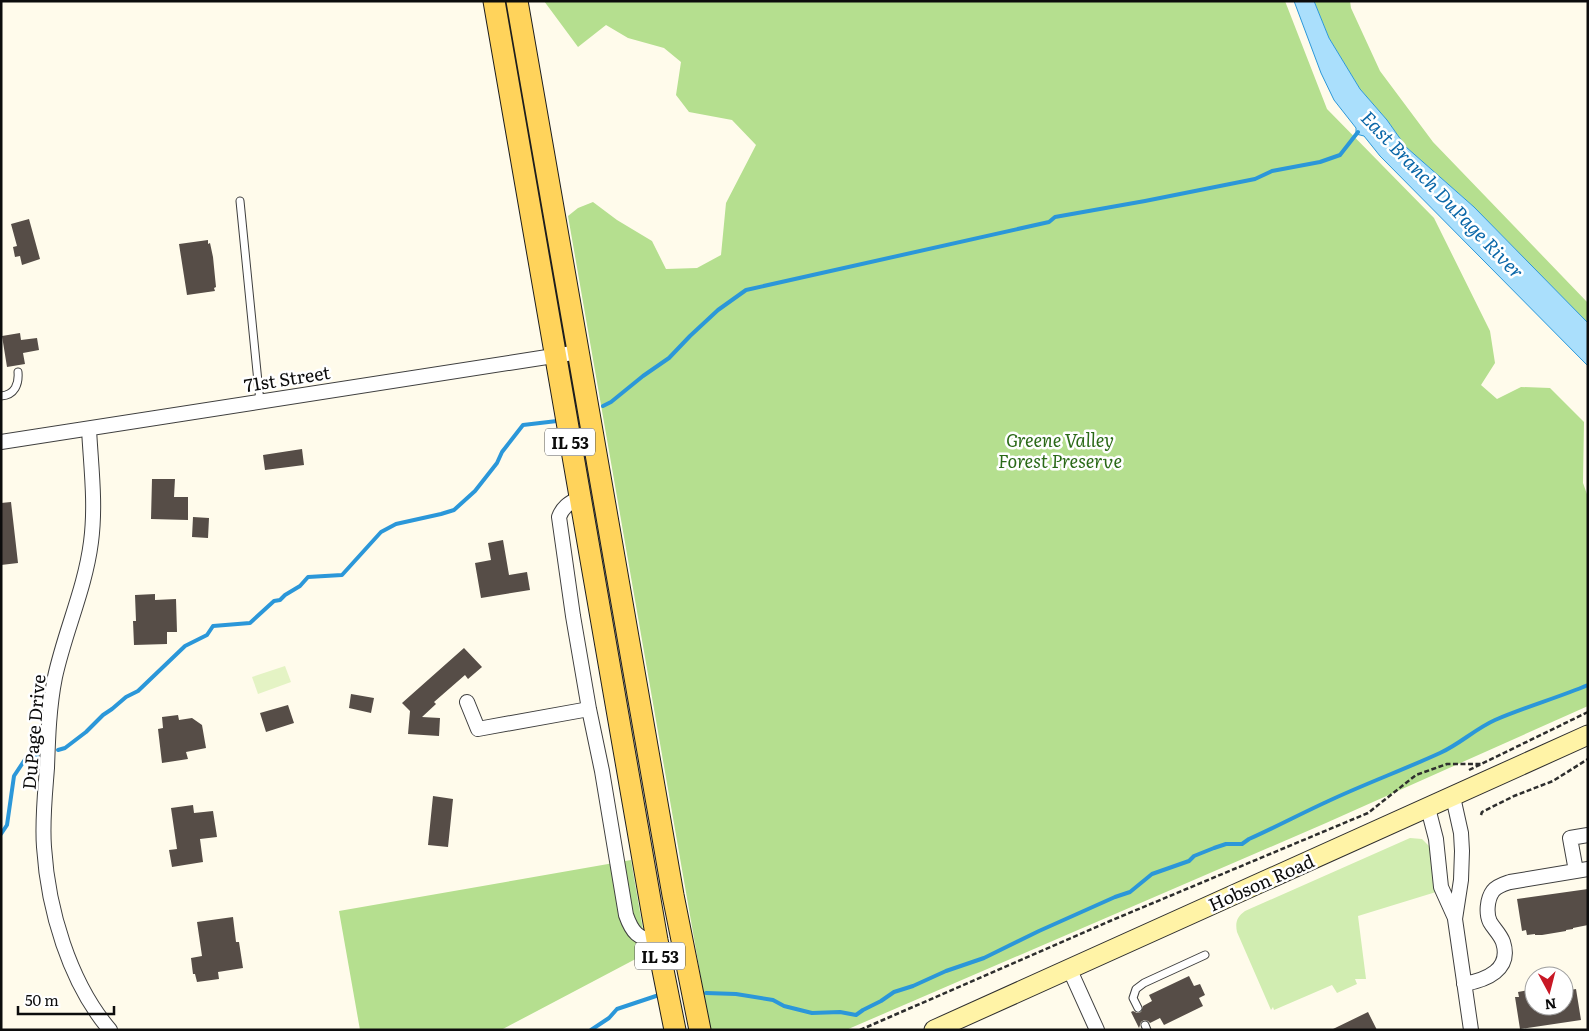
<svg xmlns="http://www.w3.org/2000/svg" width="1589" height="1031" font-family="Literata,serif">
<rect width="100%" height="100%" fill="#fffbeb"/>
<path fill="#d1edb1" d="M1410,838L1422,839L1430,847L1436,892L1358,916L1366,979H1355L1357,984L1337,993L1332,985L1274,1010L1273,1007L1271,1010L1237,932C1235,922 1237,917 1245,911Z"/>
<path fill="#b5df8f" d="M544,1H1285L1327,109L1434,218L1490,331L1495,363L1481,385L1497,399L1521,387L1550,388L1584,422L1583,483L1588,497V706L1326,823L846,1030H710L568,216L578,208L593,202L617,220L652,241L666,269L697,268L721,255L726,203L756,145L732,120L689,112L676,95L681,62L664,48L628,38L606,25L578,47Z
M1314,1H1350L1351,8L1380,71L1433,142L1588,303V323L1474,207L1406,147L1387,120L1360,89L1329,38Z
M631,860L647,953L501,1030H360L339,911Z"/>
<path fill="#e4f3c4" d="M285,666L291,682L258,694L252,677Z"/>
<path fill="#aadffc" stroke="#2b97d9" d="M1294,1H1314L1329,38L1360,89L1387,120L1406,147L1474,207L1588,323V366L1380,156L1364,136L1356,134V128L1334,100L1321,73Z"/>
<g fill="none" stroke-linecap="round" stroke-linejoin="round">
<path stroke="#2b97d9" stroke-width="4" d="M603,406L611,402L643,376L669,358L690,336L718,310L746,290L1049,222L1055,217L1145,201L1255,179L1272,171L1320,162L1340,155L1358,132
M58,750L65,748L86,732L103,715L112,709L126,697L138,691L185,646L207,635L213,626L250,623L274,601L280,600L285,595L300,586L308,577L342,575L381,532L396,524L441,514L454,510L475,491L497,463L502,452L523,425L557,421
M1,834L7,825L14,776L26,758L37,756
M706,993L736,994L773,1000L784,1006L812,1013L840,1012L856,1015L863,1010L881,1001L894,992L913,986L946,971L984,958L1039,931L1115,897L1130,892L1152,874L1189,861L1194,856L1214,848L1226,844H1242L1249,839C1278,826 1306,811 1335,798C1370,782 1405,769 1440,753C1460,744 1475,729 1495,720C1525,707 1557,698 1588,685
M591,1030L609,1018L617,1009L656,996"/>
</g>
<path fill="#564d47" d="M29,219L40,259L22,265L20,256L15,257L13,247L17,246L11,224Z
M208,240V244L210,243L213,257L216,287L214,288L215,291L187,295L179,244Z
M20,333L21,340L37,338L39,350L23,353L25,364L7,367L2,336Z
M302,449L304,465L265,470L263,455Z
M152,479H175L174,497H188V520L151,519Z
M11,502L18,563L1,565V503Z
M193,517L209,518L208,538L192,537Z
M503,540L509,575L527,572L530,590L481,598L475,563L491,560L488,543Z
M155,594V600L176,599L177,632H167V644L134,645L133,621H136L135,595Z
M464,648L482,667L468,679L465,675L434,702L436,704L422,717L440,718L439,736L408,734L410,711L402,703Z
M351,694L374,698L371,713L349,708Z
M288,705L294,723L266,732L260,713Z
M178,715L179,720L192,718L202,725L206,748L186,752L188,759L162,763L158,729L163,728L162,717Z
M433,796L453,799L448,847L428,845Z
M193,805L194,813L213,811L217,837L200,839L203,862L172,867L169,850L177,849L171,808Z
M1588,889V925L1573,928V929L1566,930V931L1542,935H1535V934L1527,935L1526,930L1522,931L1517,899Z
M233,917L236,942H239L243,968L218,972L219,979L197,982L195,974H193L191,958L202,956L197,922Z
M1189,976L1194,986L1200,984L1205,995L1199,998L1203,1006L1164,1025L1160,1018L1150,1023L1148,1021L1144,1020L1141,1022L1139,1028L1131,1012L1133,1011L1137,1013L1141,1012L1143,1006L1152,1001L1149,995Z
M1534,989V1006H1564V991L1576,989L1581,1020L1520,1029L1515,997H1519L1518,992Z
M1368,1012L1377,1030H1331Z"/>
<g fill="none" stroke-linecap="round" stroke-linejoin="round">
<g stroke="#3f3f3f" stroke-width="9">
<path id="service" d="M240,201L260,402
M1,396C15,395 19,384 18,372
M1138,1008L1133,998L1136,989L1144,983L1205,955
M1145,1025L1147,1030"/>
</g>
<g stroke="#3f3f3f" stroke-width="16">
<path id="minor" d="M89,429C91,467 96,504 91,542C85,589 65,631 55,677C49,707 48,738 47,768C45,794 42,821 44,847C48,909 69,982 110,1030
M1,442L579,352
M580,497C570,503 563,506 559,517L573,616L589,709L602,771L626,915C632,932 638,940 657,940
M467,702L478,729L589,709
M1453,797L1461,833L1462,851L1461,880L1455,919L1471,1030
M1428,808L1436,839L1441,887L1455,918
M1576,871L1570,838L1588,835
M1069,968L1097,1030
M1464,984C1486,980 1512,970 1503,942C1500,934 1494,929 1490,922C1486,914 1487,899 1493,891C1497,886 1504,884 1510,882L1588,869"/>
</g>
<g stroke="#2e2e2e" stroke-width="21">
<path id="secondary" d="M934,1030L1588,735"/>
</g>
<g stroke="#1d1d1d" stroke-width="23">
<path id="primary" d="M494,1L657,940L675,1030
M517,1L673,895L700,1030"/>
</g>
<path stroke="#2e2e2e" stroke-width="2.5" stroke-dasharray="5 2.5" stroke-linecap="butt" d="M1469,770L1588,712
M1481,815L1482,812L1514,796L1553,781L1588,759
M860,1030L1110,921L1368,813L1416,775L1447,764H1481"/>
<use href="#service" stroke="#fff" stroke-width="7"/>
<use href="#minor" stroke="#fff" stroke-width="14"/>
<use href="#secondary" stroke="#fff3a6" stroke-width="19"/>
<use href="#primary" stroke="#ffd35b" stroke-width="21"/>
</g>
<g text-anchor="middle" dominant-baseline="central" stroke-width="5" stroke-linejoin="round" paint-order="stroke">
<g fill="#fff" stroke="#555" stroke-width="1">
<rect x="545" y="428.5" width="50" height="27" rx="4"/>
<rect x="635" y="942.5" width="50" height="27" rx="4"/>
</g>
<g font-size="16" font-weight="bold" fill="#0c0c0c">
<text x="570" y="442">IL 53</text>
<text x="660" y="956">IL 53</text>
</g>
<g font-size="18" fill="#0c0c0c" stroke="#fff">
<text transform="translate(287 378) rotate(-9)">71st Street</text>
<text transform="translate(33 732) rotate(-85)">DuPage Drive</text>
<text transform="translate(1261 882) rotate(-24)">Hobson Road</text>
</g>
<g font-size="18" font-style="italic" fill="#2a6917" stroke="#fff">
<text x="1060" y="439">Greene Valley<tspan x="1060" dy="21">Forest Preserve</tspan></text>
</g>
<g font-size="19" font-style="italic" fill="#0b67a8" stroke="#fff">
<text transform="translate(1443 194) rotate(46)">East Branch DuPage River</text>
</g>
</g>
<rect width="1589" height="1031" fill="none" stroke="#0c0c0c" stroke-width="5"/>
<g transform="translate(1549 991) rotate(173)"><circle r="24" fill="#ffffff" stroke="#9e9e9e"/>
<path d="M0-4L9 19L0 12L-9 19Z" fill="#c81825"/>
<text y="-8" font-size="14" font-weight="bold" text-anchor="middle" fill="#0c0c0c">N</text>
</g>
<path d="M18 1006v8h96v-8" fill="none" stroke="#0c0c0c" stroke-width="2.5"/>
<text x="25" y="1006" font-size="15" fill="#0c0c0c" stroke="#ffffff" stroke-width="4" paint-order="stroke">50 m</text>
</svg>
